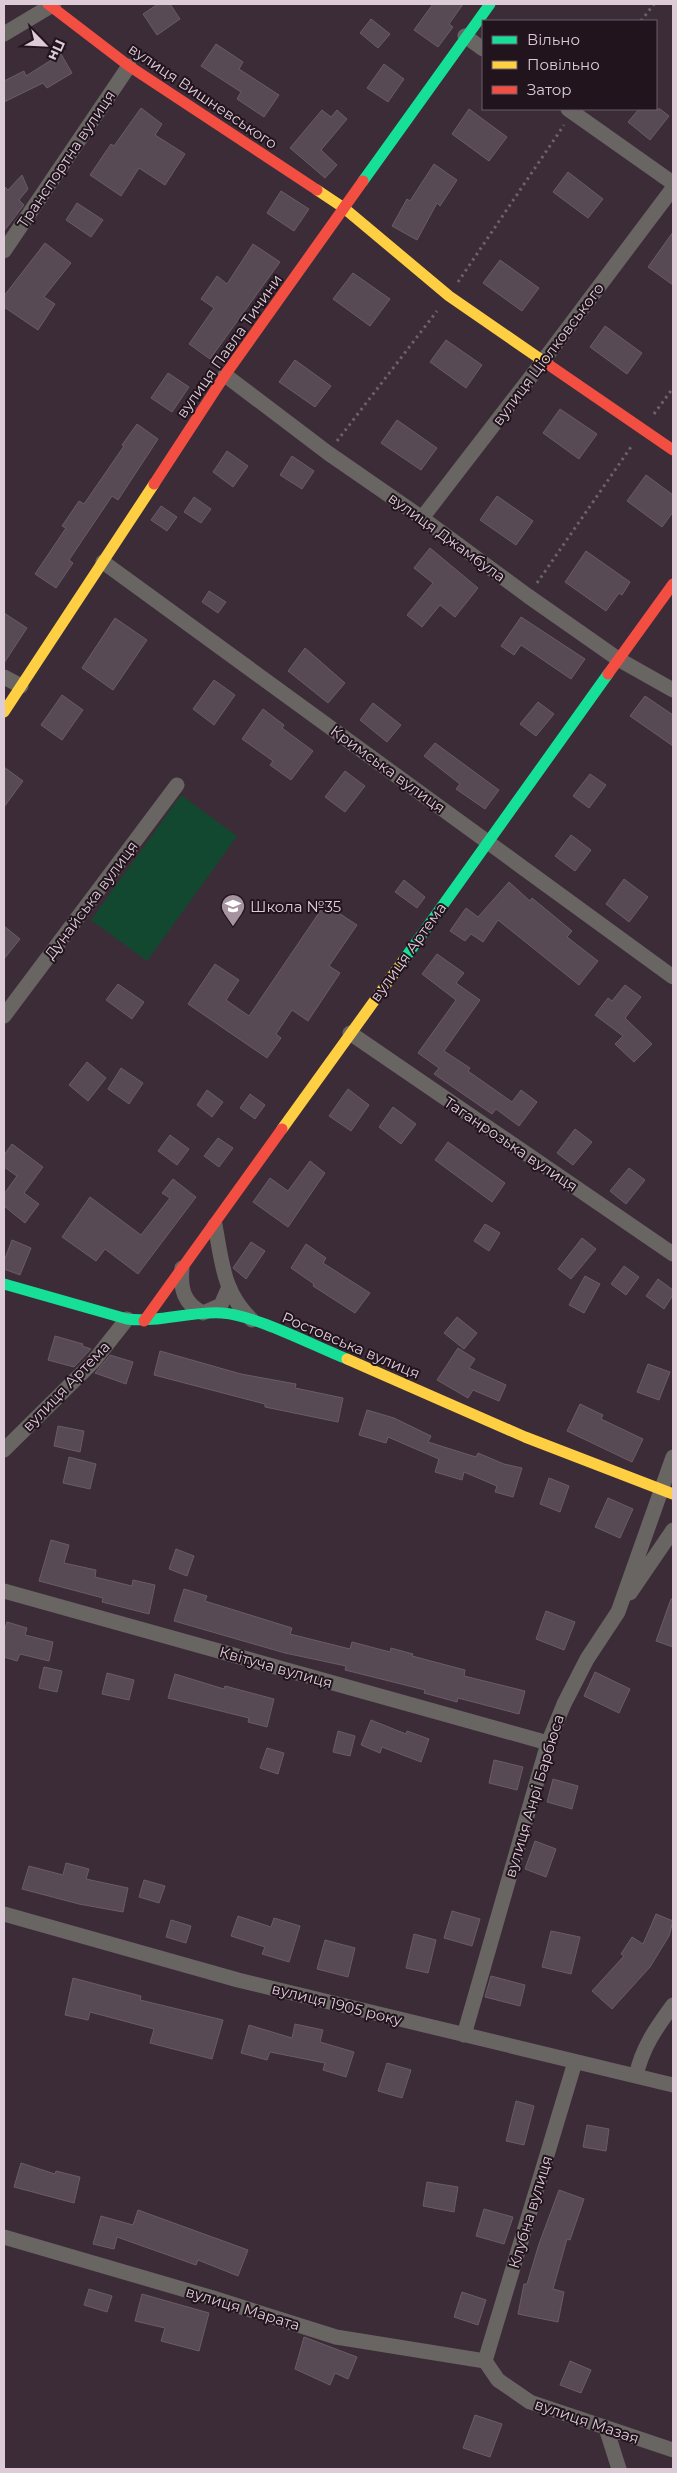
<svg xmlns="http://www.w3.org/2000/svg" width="677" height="2473" font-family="Montserrat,sans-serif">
<rect width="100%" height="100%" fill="#3c2c38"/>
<path fill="#12482f" d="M181,795L237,836L147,961L91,920Z"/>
<path fill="#584a54" stroke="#6a5c66" d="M158,4H170L180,19L157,35L143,14Z
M433,4H463L449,24L453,27L438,47L414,30Z
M371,19L390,34L378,48L360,33Z
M216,44L243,62L239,69L279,95L264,117L237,99L241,92L201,66Z
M61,54L72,73L47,88L43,83L4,102V81L24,71L26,76Z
M384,64L404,79L388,102L367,88Z
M141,108L162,124L155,135L185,154L165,185L139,168L121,196L90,175L111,144L114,146Z
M469,109L507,137L489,161L452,134Z
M639,109H660L669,116L650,140L628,122Z
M322,110L331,117L337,110L347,119L321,150L337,165L325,178L290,148Z
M434,164L457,180L440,206L437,203L417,240L392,226L407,199L410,201Z
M568,172L603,199L588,218L553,192Z
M22,175L28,189L19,200L24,205L4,231V186L8,190Z
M281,191L309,209L294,231L267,213Z
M77,203L103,220L91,237L66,220Z
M673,232V285L648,267Z
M45,243L71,263L44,297L55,304L38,330L4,307V296Z
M253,244L280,262L210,359L189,344L214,308L201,299L217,276L227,284Z
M500,260L539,288L522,311L483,283Z
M353,273L390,299L370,326L333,299Z
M605,326L642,353L627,374L590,347Z
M446,340L482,365L466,388L430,362Z
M295,360L331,386L315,407L279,382Z
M168,373L189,387L172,412L151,398Z
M560,409L597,434L579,459L543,433Z
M397,420L437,448L421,470L381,443Z
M137,424L158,439L118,500L112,496L69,560L73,563L56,588L35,574L66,528L62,526L79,501L84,504L124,446L122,445Z
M227,451L248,466L233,487L213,472Z
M292,456L314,471L302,489L280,475Z
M646,475L673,495V512L662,527L627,501Z
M497,496L533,521L516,545L480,520Z
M194,497L211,509L201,523L184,512Z
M161,506L177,517L167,531L151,520Z
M430,548L478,588L455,617L440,605L422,627L407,615L433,583L414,568Z
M586,551L630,582L622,595L619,593L606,611L565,582Z
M209,591L226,602L218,613L202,602Z
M4,613L27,628L4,663Z
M521,617L585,659L571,679L521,645L514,655L501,646Z
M115,618L147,640L113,690L82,668Z
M305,648L345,683L328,703L288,671Z
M214,680L235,695L214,725L193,709Z
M62,695L83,710L62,740L41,725Z
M645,696L673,715V746L630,716Z
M538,702L554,714L536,736L520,724Z
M373,703L401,725L387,742L360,720Z
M263,709L284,725L282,728L313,751L291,780L270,765L273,761L242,739Z
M435,743L499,790L485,809L456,789L460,784L424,756Z
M4,767L23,781L4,807Z
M345,771L365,786L345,812L325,797Z
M590,774L606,785L589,808L573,796Z
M571,835L591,850L575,871L555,856Z
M624,879L648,897L629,922L606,904Z
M404,880L425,897L417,908L395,892Z
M509,882L530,901L532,898L572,931L567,937L598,961L579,985L498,920L483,942L471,934L465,941L450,931L466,908L478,917Z
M325,904L357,925L329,966L340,973L308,1021L292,1010L276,1034L281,1038L267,1058L188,1004L215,964L239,980L226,1000L249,1016Z
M4,926L20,939L4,959Z
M437,954L464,973L456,983L480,1000L444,1051L470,1068L468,1071L512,1102L521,1090L537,1102L519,1126L496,1109L492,1114L434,1074L439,1068L418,1053L456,1000L422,974Z
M118,984L144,1002L132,1019L106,1000Z
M625,985L641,997L625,1018L652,1044L634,1062L615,1044L623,1036L595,1015L608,998L612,1001Z
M87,1062L106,1078L88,1101L69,1085Z
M121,1068L143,1083L129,1104L108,1089Z
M348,1089L369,1105L351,1131L329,1116Z
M207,1090L223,1102L212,1117L197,1105Z
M250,1094L265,1105L255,1119L240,1108Z
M393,1107L416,1124L401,1144L379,1127Z
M575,1129L592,1142L573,1165L557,1153Z
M170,1135L189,1149L177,1165L158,1151Z
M218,1138L233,1148L219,1167L204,1156Z
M448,1142L505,1183L492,1202L435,1160Z
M12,1144L43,1167L24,1193L39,1204L25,1223L4,1206V1194L17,1176L4,1167V1155Z
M310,1161L325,1173L288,1227L253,1202L270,1178L288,1191Z
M629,1168L645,1180L626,1204L610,1191Z
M173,1179L196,1197L138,1274L105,1249L96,1261L62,1237L90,1197L141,1235L170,1198L162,1193Z
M485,1224L500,1233L489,1251L474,1241Z
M582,1238L596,1249L571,1279L558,1269Z
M12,1240L31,1248L20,1275L4,1269V1261Z
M251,1242L265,1251L246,1279L233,1268Z
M306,1244L326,1258L323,1263L370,1293L355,1313L313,1286L314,1284L291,1268Z
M624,1266L639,1277L626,1295L611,1284Z
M585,1276L600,1284L584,1313L569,1305Z
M658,1279L673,1290V1295L664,1309L646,1296Z
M457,1317L477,1333L464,1349L444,1333Z
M55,1336L83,1344L82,1346L91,1349L74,1367L48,1360Z
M458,1348L475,1359L469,1368L506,1385L499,1401L473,1390L468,1398L437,1380Z
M160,1351L241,1374L296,1384L295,1388L343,1398L338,1422L265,1407V1404L154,1375Z
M110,1355L133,1362L126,1384L95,1373Z
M648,1364L670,1372L659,1400L637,1392Z
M580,1404L603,1415L601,1419L643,1439L632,1462L567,1431Z
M367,1410L394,1418L431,1436L428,1442L476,1457L478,1453L504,1464L522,1468L513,1497L495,1492L497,1486L464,1472L462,1480L435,1472L439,1459L388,1437L386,1443L359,1435Z
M58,1426L84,1431L80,1452L54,1446Z
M69,1457L96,1464L90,1489L63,1483Z
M549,1478L569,1486L560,1512L540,1504Z
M608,1498L633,1509L620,1538L595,1527Z
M51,1540L69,1545L64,1563L96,1570L95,1577L132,1586L133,1580L155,1585L149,1614L102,1602L103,1598L39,1581Z
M176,1549L194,1556L187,1576L169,1569Z
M184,1589L207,1596L205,1601L292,1628L290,1634L350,1649L352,1642L390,1652L391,1648L413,1654L412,1656L465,1670L464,1676L525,1691L519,1714L458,1698L457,1702L424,1693L425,1690L345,1670L346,1666L285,1653L174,1621Z
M671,1599H673V1647L656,1641Z
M546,1611L575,1622L564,1650L536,1639Z
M7,1622L27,1628L25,1635L53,1642L49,1661L20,1654L17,1661L4,1657V1632Z
M44,1667L62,1671L57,1692L39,1688Z
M595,1672L630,1689L619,1713L584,1696Z
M107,1673L134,1680L129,1700L102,1694Z
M175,1674L224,1689L225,1686L274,1699L267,1727L248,1722L249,1718L168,1698Z
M371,1720L406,1734L407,1731L429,1739L421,1762L382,1747L380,1753L361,1745Z
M338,1731L355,1736L350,1756L333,1752Z
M267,1748L284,1753L278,1774L260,1768Z
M494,1760L523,1767L517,1790L489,1783Z
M553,1779L578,1786L572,1809L547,1802Z
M535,1841L556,1849L546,1877L525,1869Z
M66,1863L89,1869L86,1879L128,1888L123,1912L79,1904L22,1889L29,1866L63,1875Z
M144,1880L165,1886L159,1903L139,1897Z
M452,1911L480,1919L472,1946L444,1938Z
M656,1914L673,1921L669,1936L650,1967L612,2009L592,1991L624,1956L621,1954L632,1937L643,1944Z
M238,1916L271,1927L274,1918L300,1926L289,1962L262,1954L265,1947L231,1936Z
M171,1920L191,1926L186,1943L166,1937Z
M551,1931L580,1937L571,1974L542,1967Z
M414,1934L436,1940L428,1973L406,1968Z
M325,1940L355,1948L348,1977L317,1969Z
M491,1976L525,1985L520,2006L485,1997Z
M73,1978L141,1996L140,2000L223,2020L212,2059L150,2043L154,2029L90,2012L88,2020L65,2015Z
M295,2024L323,2030L320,2042L354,2052L346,2077L323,2070L325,2063L270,2052L267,2060L241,2053L249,2025L292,2038Z
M387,2063L411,2070L402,2098L378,2091Z
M516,2101L534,2106L524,2145L506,2141Z
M587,2125L609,2129L606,2151L583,2147Z
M21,2163L55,2174L56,2171L80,2177L74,2203L14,2187Z
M427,2182L458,2187L454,2212L423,2206Z
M559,2190L584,2199L570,2240L567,2239L553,2289L564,2292L558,2322L518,2314L524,2284H527L539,2244Z
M484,2209L513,2217L504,2244L476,2236Z
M138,2210L248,2250L238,2276L198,2260L196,2265L117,2237L114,2249L93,2244L101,2216L133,2225Z
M89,2289L112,2296L107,2312L84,2305Z
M462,2292L486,2300L478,2325L454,2317Z
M142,2294L209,2313L199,2351L161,2341L165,2328L135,2321Z
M304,2337L357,2357L348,2379L335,2373L330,2385L295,2369Z
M570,2361L591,2370L581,2393L560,2385Z
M475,2415L502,2424L490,2457L463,2448Z"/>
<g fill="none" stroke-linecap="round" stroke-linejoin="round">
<path stroke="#6a6466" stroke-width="3" stroke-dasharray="2.5 4" stroke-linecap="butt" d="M641,21L654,4
M458,282L564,125
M654,414L673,388
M337,441L437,311
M537,583L633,444"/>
<path stroke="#686562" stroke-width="15" d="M4,34L54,4
M465,36L483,49
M568,109L673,183
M4,251L129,66
M225,375L328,453L422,518L528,596L618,659L673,690
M422,518L543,361L673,188
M103,562L673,977
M4,677L21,686
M4,1016L177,785
M350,1033L673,1254
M215,1225C222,1262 223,1293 252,1320
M182,1268C180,1289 184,1304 203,1313L221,1305L228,1289
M4,1450L93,1362L127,1319
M4,1591L548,1743
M630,1593L673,1530
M4,1914L238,1980L673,2085
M464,2035L548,1743L564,1704L587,1659L618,1612L673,1457
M636,2076C642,2048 656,2028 673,2005
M4,2237L213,2298L336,2337L485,2361
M485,2361L575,2062
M485,2361L498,2380L530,2402L673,2450
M606,2428L619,2469"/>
<path stroke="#16e098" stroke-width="11" d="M363,181L490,4
M403,961L608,674
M4,1284L127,1319C159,1323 190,1311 222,1313C255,1315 314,1346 347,1359"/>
<path stroke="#ffcf43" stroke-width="11" d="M317,190L344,208L449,296L549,365
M4,712L154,484
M282,1129L403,961
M347,1359L525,1437L673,1494"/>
<path stroke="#f24e42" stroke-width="11" d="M48,4L129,66L317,190
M549,365L673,450
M154,484L225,375L363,181
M608,674L673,584
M144,1321L282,1129"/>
</g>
<defs>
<g id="school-pin" transform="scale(1.25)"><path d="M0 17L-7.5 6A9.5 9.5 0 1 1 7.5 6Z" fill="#a593a0" stroke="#21141d"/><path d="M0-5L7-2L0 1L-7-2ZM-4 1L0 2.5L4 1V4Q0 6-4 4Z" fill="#fff"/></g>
</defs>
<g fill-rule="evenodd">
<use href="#school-pin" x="233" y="906"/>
</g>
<g text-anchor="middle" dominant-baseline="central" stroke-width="4" stroke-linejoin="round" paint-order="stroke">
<g font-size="15" fill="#decbd8" stroke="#21141d">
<text transform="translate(203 96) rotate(34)">вулиця Вишневського</text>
<text transform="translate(66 159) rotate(-56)">Транспортна вулиця</text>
<text transform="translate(229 346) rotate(-55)">вулиця Павла Тичини</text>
<text transform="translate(548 354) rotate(-53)">вулиця Ціолковського</text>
<text transform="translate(447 537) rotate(36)">вулиця Джамбула</text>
<text transform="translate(388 769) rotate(36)">Кримська вулиця</text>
<text transform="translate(91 900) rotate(-53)">Дунайська вулиця</text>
<text transform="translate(408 952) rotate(-54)">вулиця Артема</text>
<text transform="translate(511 1144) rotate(34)">Таганрозька вулиця</text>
<text transform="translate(351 1345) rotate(23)">Ростовська вулиця</text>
<text transform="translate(66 1386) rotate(-46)">вулиця Артема</text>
<text transform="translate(276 1667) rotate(16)">Квітуча вулиця</text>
<text transform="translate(534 1796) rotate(-73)">вулиця Анрі Барбюса</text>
<text transform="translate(337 2004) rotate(14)">вулиця 1905 року</text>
<text transform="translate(530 2212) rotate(-73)">Клубна вулиця</text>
<text transform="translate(243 2308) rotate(17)">вулиця Марата</text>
<text transform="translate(587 2421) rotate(19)">вулиця Мазая</text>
</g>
<g font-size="15" fill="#decbd8" stroke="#21141d" text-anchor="start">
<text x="250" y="906">Школа №35</text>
</g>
</g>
<rect width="677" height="2473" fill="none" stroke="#decbd8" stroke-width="10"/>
<rect x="482" y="20" width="175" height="90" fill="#21141d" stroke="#6d5d68"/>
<rect x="492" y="36" width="25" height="8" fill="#16e098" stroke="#6d5d68"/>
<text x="527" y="45" font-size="15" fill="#decbd8">Вільно</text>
<rect x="492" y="61" width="25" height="8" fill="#ffcf43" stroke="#6d5d68"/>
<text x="527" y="70" font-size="15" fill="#decbd8">Повільно</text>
<rect x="492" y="86" width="25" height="8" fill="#f24e42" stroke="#6d5d68"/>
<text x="527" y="95" font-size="15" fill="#decbd8">Затор</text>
<g transform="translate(45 45) rotate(114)" stroke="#21141d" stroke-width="4" paint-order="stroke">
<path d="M0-4L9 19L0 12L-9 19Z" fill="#decbd8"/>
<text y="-8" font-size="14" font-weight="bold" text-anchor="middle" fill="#decbd8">Пн</text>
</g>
</svg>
